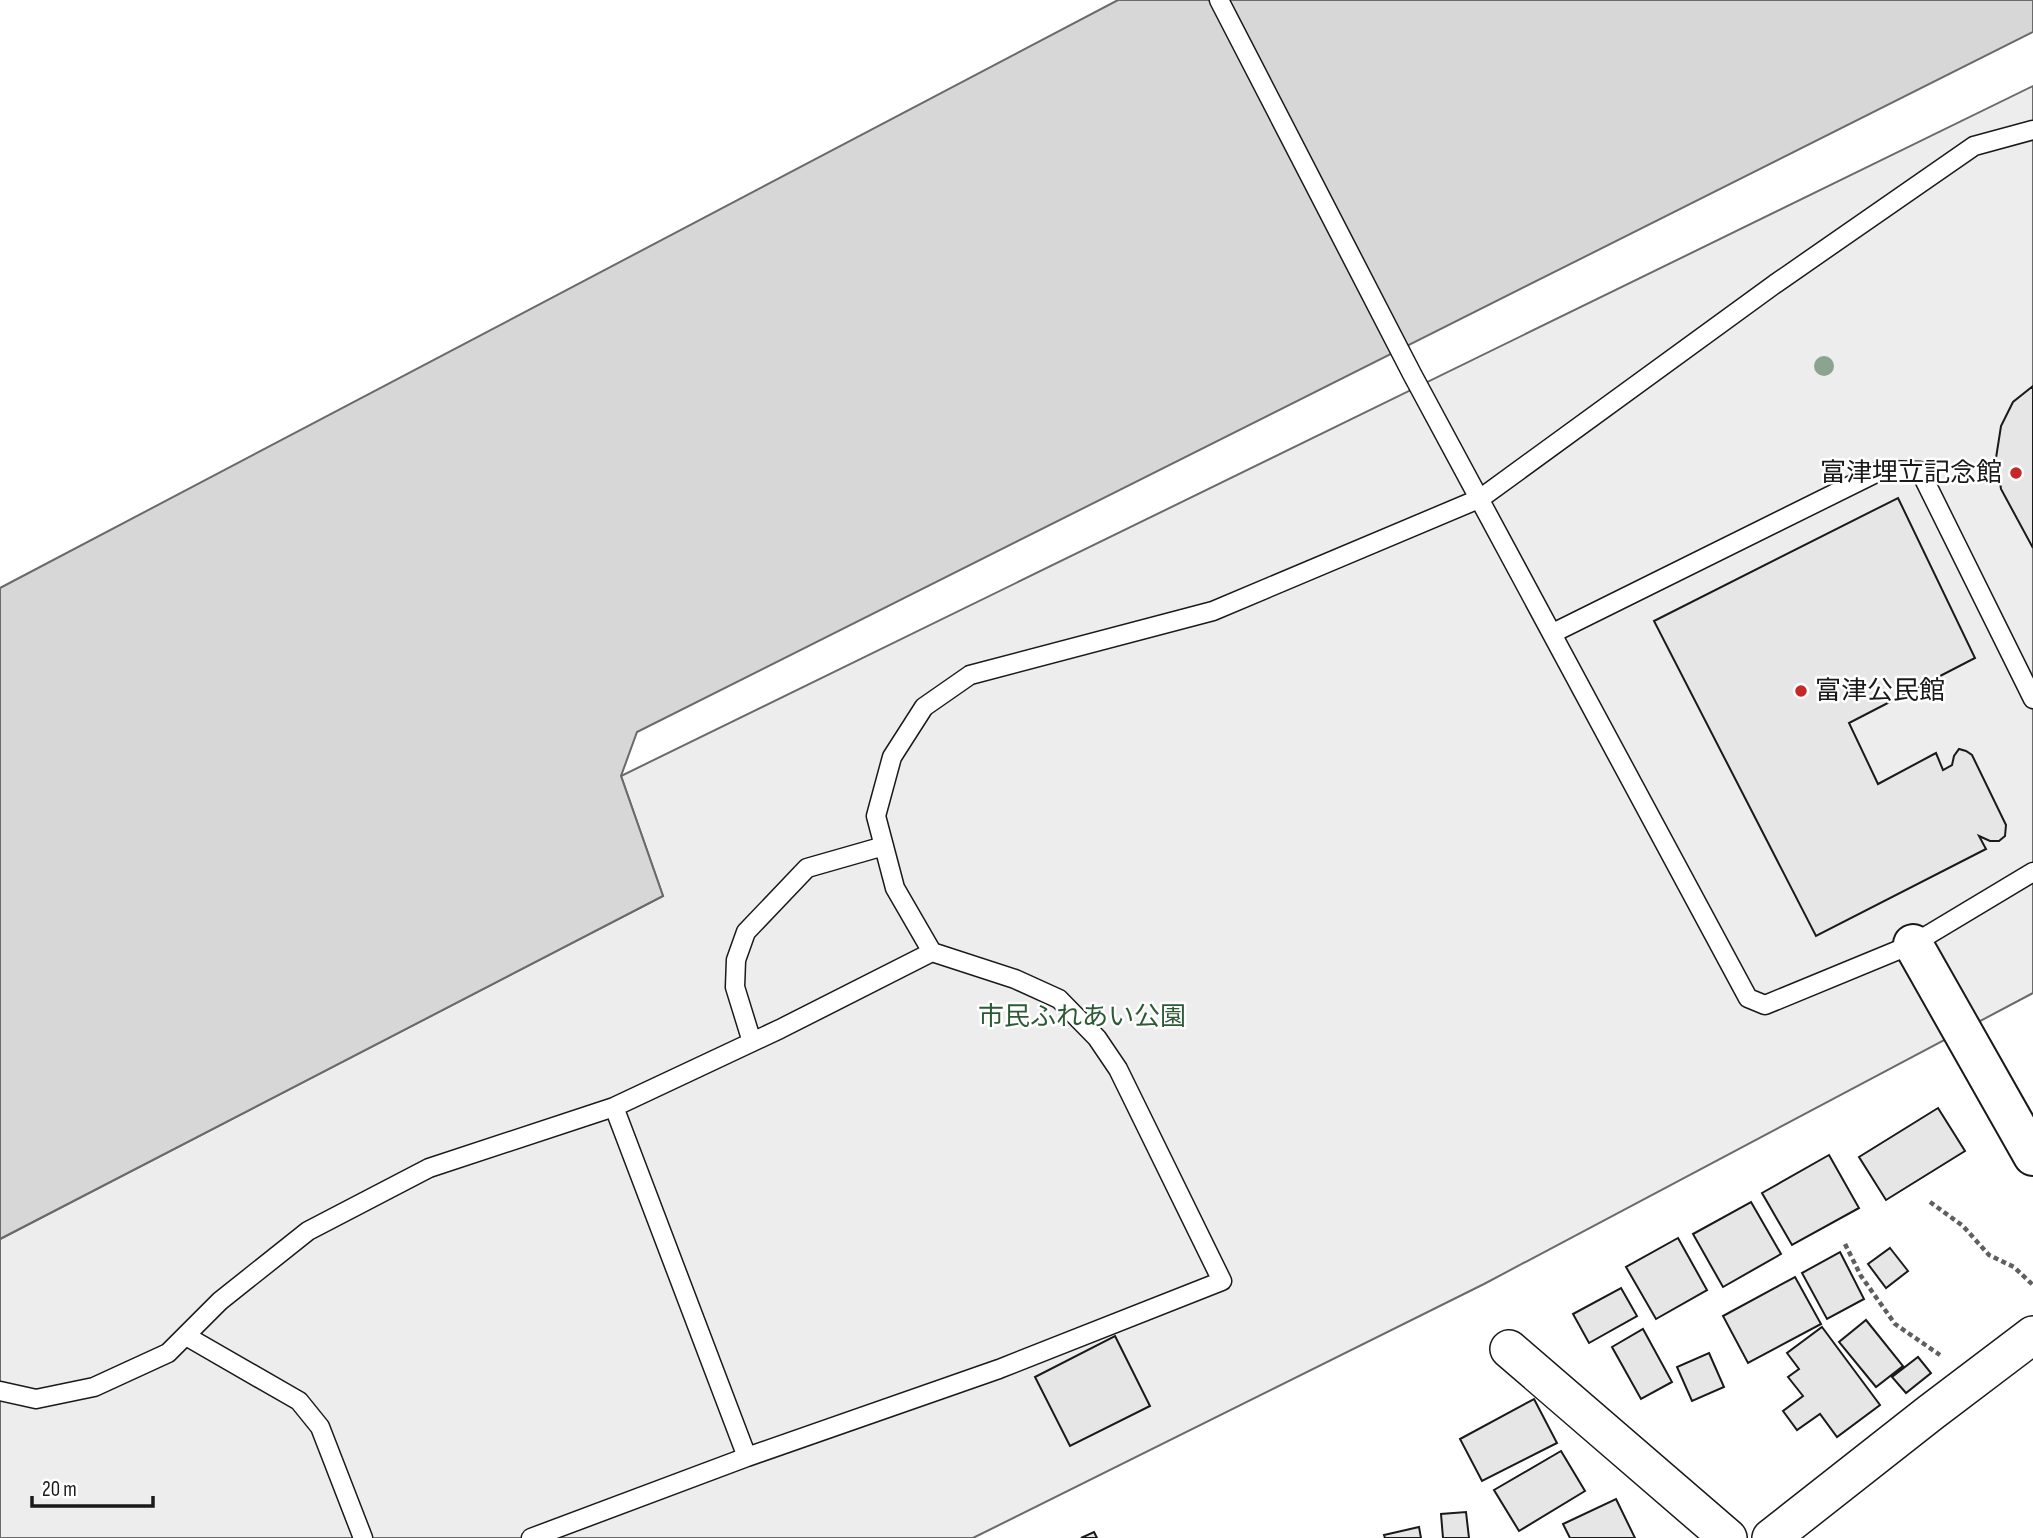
<svg xmlns="http://www.w3.org/2000/svg" width="2033" height="1538" font-family="'Sofia Sans Condensed','Noto Sans JP',sans-serif">
<rect width="100%" height="100%" fill="#fff"/>
<path fill="#ededed" stroke="#6a6a6a" stroke-width="2" d="M2033,86V993L1484,1284L973,1538H0V1239L663,896L621,776Z"/>
<path fill="#d7d7d7" stroke="#6a6a6a" stroke-width="2" d="M1118,0H2033V32L637,732L621,776L663,896L0,1239V588Z"/>
<path fill="#e6e6e6" stroke="#1a1a1a" stroke-width="2" d="M2033,386V548L2001,489L1996,458L2001,426L2013,402Z
M1898,498L1975,658L1849,723L1878,784L1936,753L1943,770L1952,765L1954,756L1959,749L1966,751L1972,755L2006,825L2005,836L1999,841H1990L1979,836L1986,849L1816,936L1654,621Z
M1938,1108L1965,1151L1886,1200L1859,1157Z
M1829,1155L1859,1208L1792,1245L1762,1193Z
M1751,1202L1781,1254L1723,1287L1693,1234Z
M1678,1238L1707,1290L1656,1319L1626,1267Z
M1890,1248L1908,1271L1886,1288L1868,1264Z
M1840,1252L1864,1299L1827,1319L1802,1273Z
M1795,1277L1821,1324L1748,1363L1723,1316Z
M1621,1288L1637,1316L1589,1343L1573,1314Z
M1866,1320L1903,1366L1876,1387L1839,1342Z
M1822,1327L1880,1405L1837,1437L1820,1414L1797,1430L1783,1411L1803,1396L1788,1377L1799,1369L1787,1353Z
M1643,1329L1672,1382L1641,1399L1612,1347Z
M1115,1336L1150,1406L1070,1446L1035,1377Z
M1709,1353L1724,1387L1692,1401L1677,1367Z
M1918,1357L1931,1373L1906,1393L1892,1377Z
M1534,1399L1557,1443L1482,1481L1460,1439Z
M1561,1451L1585,1491L1519,1531L1494,1490Z
M1616,1499L1635,1538H1570L1563,1524Z
M1466,1512L1469,1538H1443L1441,1514Z
M1419,1527L1421,1538H1385L1384,1535Z
M1094,1532L1097,1538H1081Z"/>
<g fill="none" stroke-linecap="round" stroke-linejoin="round">
<g stroke="#1a1a1a" stroke-width="21">
<path id="service" d="M1219,0L1412,374L1748,998L1765,1005L1913,944L2033,872
M1553,633L1882,470L1920,471L2033,699
M752,1042L735,987L736,960L746,932L807,868L884,846
M614,1107L747,1457
M186,1336L299,1401L320,1427L363,1538
M0,1391L36,1399L94,1387L168,1353L220,1301L308,1231L429,1168L614,1107L780,1029L932,952
M531,1538L747,1457L999,1369L1222,1281L1118,1069L1097,1038L1059,999L1015,979L932,952L895,888L876,816L892,757L924,707L970,675L1213,611L1481,498L1775,284L1974,146L2033,130"/>
</g>
<g stroke="#1a1a1a" stroke-width="40">
<path id="minor" d="M1509,1349L1728,1538
M1771,1538L1930,1413L2033,1335"/>
</g>
<g stroke="#1a1a1a" stroke-width="42">
<path id="tertiary" d="M1913,944L2033,1156"/>
</g>
<path stroke="#5f5f5f" stroke-width="4.5" stroke-dasharray="5 3.5" stroke-linecap="butt" d="M1930,1202L1963,1226L1989,1255L2014,1267L2033,1285
M1845,1244L1861,1276L1895,1324L1940,1355"/>
<use href="#service" stroke="#fff" stroke-width="18"/>
<use href="#minor" stroke="#fff" stroke-width="37"/>
<use href="#tertiary" stroke="#fff" stroke-width="38"/>
</g>
<circle fill="#8aa48f" cx="1824" cy="366" r="10"/>
<g fill="#c62828" stroke="#fff" stroke-width="2.5">
<circle cx="2016" cy="473" r="7"/>
<circle cx="1801" cy="691" r="7"/>
</g>
<g text-anchor="middle" dominant-baseline="central" stroke-width="5" stroke-linejoin="round" paint-order="stroke">
<g font-size="26" fill="#1a1a1a" stroke="#fff" text-anchor="end">
<text x="2002" y="473">富津埋立記念館</text>
<text x="1815" y="691" text-anchor="start">富津公民館</text>
</g>
<g font-size="26" fill="#2b5a34" stroke="#fff">
<text x="1082" y="1017">市民ふれあい公園</text>
</g>
</g>
<path d="M32 1496v10h121v-10" fill="none" stroke="#1a1a1a" stroke-width="3.5"/>
<text x="42" y="1496" font-size="21" fill="#1a1a1a" stroke="#ffffff" stroke-width="5" paint-order="stroke">20 m</text>
</svg>
